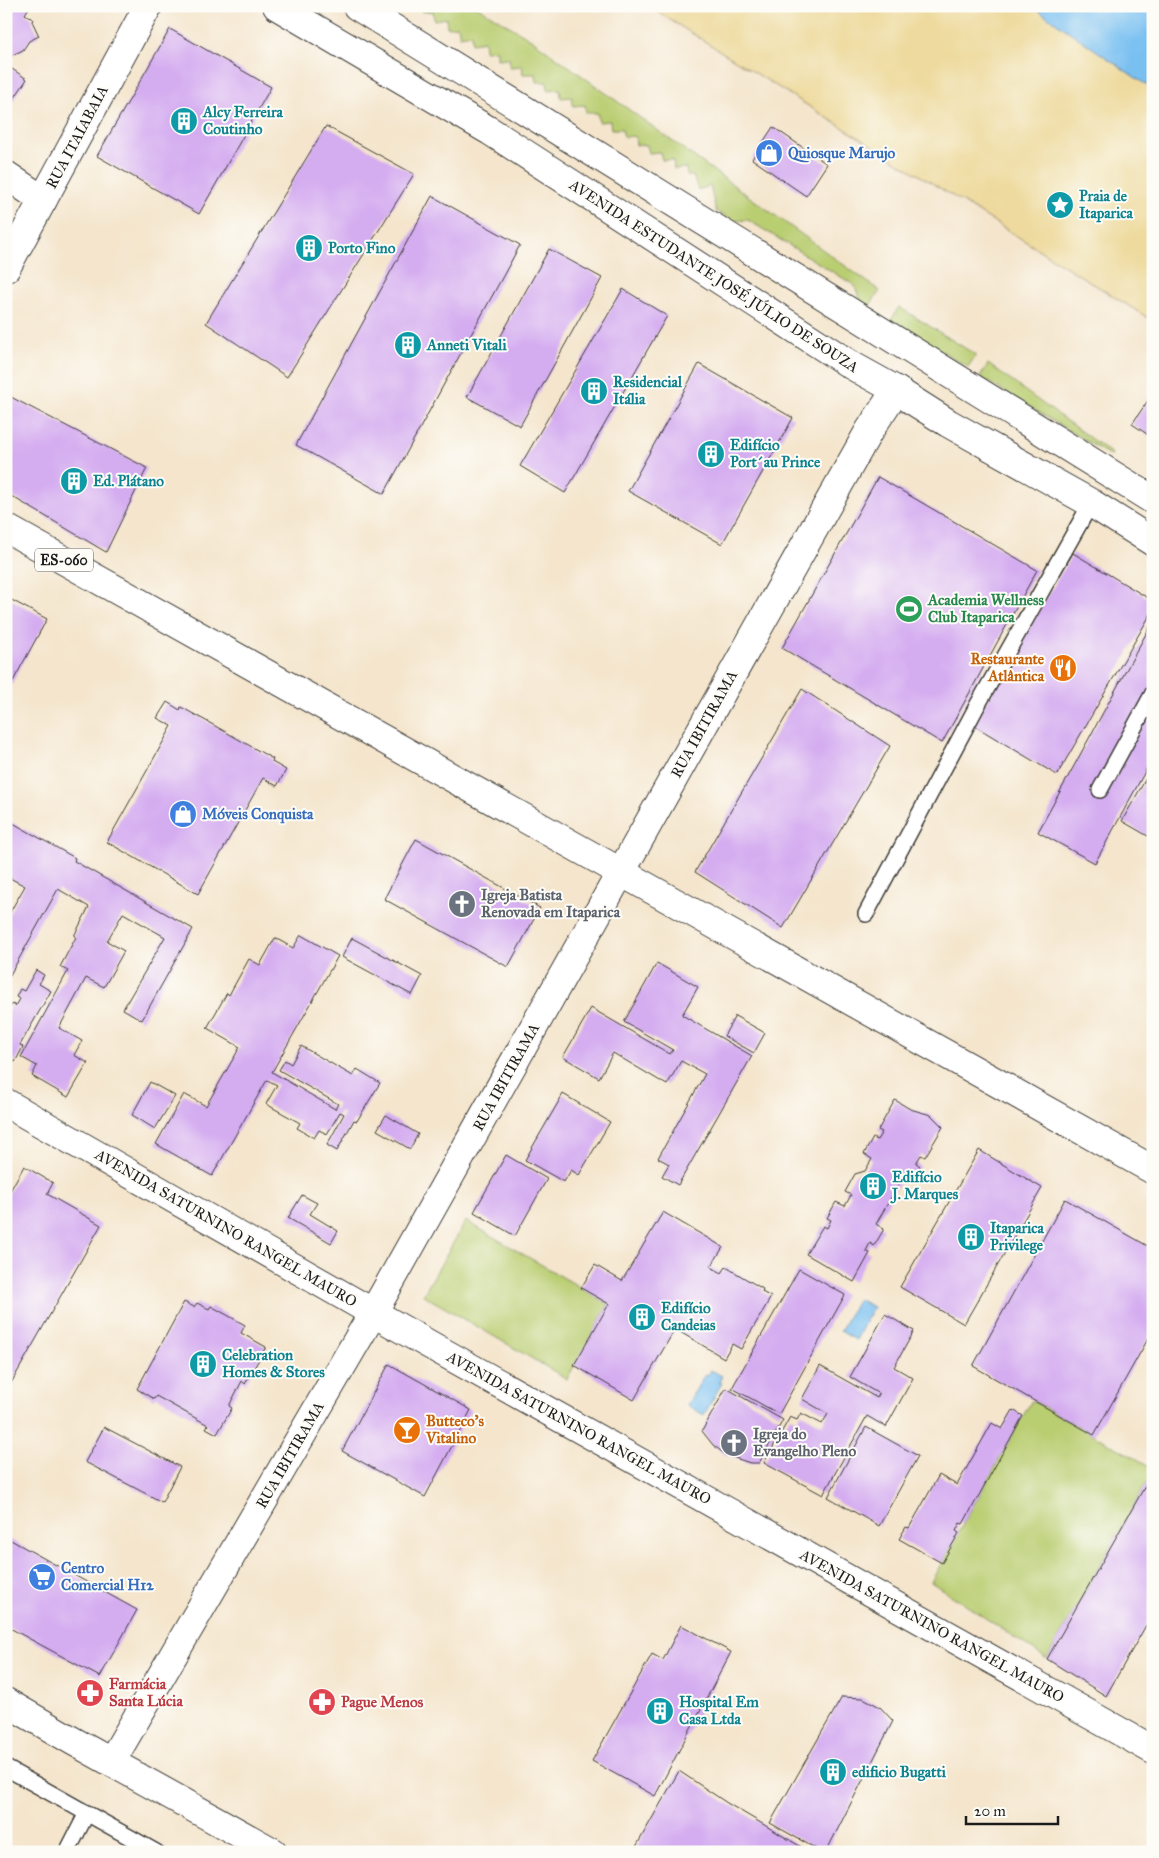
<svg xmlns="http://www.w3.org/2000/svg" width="1159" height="1858" font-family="'IM FELL Great Primer',serif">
<rect width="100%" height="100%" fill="#fdfcf7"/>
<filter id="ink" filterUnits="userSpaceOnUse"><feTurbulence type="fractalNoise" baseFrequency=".02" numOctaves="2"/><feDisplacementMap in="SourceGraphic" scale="10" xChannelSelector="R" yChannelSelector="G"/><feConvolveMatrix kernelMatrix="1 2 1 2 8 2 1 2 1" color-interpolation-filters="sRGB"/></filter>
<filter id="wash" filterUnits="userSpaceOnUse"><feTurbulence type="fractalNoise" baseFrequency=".0096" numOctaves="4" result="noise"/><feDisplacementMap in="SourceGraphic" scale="20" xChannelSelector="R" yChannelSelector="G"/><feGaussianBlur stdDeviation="1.12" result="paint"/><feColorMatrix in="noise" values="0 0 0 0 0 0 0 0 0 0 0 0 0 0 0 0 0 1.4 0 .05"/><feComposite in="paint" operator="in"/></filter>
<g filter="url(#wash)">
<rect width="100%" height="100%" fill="#f4e5cc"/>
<path fill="#b9cd71" stroke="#6a7446" d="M421,6H476L531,39L880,291L869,306L861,301L854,285L748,220L732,221L716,211L710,186L698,190L693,176H687L686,168L674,169L673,160H662L660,152L649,153L647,145H636L635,136L624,137L622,129H611L610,121L599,122L597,113H586L585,105L573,106L572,97L561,98L560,89L548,90L547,82H536L535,74H523L522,66L510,67L509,58L497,59V50L485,51L484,41L472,43L471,34L460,36L458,26L447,27L446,18L434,20L433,11L422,12Z
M899,307L976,355L968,367L891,320Z
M988,364L1112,454L1111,456L980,377Z
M466,1221L609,1304L567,1379L423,1295Z
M1032,1400L1153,1468V1472L1047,1659L931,1582Z"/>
<path fill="#eeda9e" stroke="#857b5d" d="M648,6H1032L1153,89V321Z"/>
<path fill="#79c0f1" stroke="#4a6e86" d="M1032,6H1153V89L1146,85Z
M858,1299L873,1307L856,1340L840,1331Z
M711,1370L722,1376L719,1382L722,1383L704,1415L687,1405L705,1374L708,1375Z"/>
<g id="blocks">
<path fill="#d4acf0" d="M6,6H30L25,14L33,19L32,21L39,36L29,41L23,50L8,57L6,60Z
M170,29L271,87L199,214L97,156Z
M6,65L27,79L6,111Z
M326,126L414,174L287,377L206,323Z
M773,127L827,164L806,196L752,159Z
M432,196L520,245L384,494L296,445Z
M549,249L602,278L520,426L467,397Z
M623,289L667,316L565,493L520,466Z
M699,364L793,418L722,544L628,491Z
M1153,393V438L1132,424Z
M7,395L147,468L106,552L6,493Z
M878,477L1037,570L942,743L782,648Z
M1073,553L1153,601V610L1057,775L973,725Z
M6,597L47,619L6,694Z
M1153,621V757L1095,863L1038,832Z
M802,689L890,746L783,928L695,872Z
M167,702L180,710L181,707L224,731L273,759L272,762L286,770L277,786L263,778L198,894L107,842L172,726L157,718Z
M1153,766V839L1122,821Z
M13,823L75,858L74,861L193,929L142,1020L123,1009L165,937L123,913L107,941L124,951L104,987L86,978L59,1028L82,1041L74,1055L88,1063L68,1097L32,1076L37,1066L21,1057L68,971L60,967L76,937L74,936L89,907L58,889L6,982V919L25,886L6,876V834Z
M416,839L540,908L508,967L384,899Z
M301,935L338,956L272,1072L335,1109L338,1104L279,1070L285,1060L291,1064L301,1046L353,1076L357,1069L380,1083L357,1121L354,1120L337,1151L327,1145L344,1114L340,1112L327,1134L319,1130L314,1138L297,1128L300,1123L266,1104L277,1085L267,1080L212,1176L156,1144L184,1094L206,1106L240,1047L207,1028L227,993L229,995L249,959L260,965L275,938L293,948Z
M352,938L422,976L412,995L342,957Z
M657,963L698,987L682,1015L752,1056L678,1185L662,1176L669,1164L658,1158L705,1074L681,1061L667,1085L613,1053L599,1078L563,1057L591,1008L670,1054L673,1050L624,1022Z
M36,970L44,975L39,984L51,991L20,1045L23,1047L15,1062L6,1057V1020L10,1015L7,1013L12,1004L16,1006L20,999L16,997L20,989L24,991Z
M735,1016L765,1033L754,1053L724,1036Z
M150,1082L175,1096L155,1129L132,1115Z
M563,1094L610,1122L579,1175L571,1170L564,1182L525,1160Z
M895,1100L910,1109L931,1115L943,1127L925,1157L921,1155L916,1163L920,1166L911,1181L903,1177L876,1224L884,1229L874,1246L870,1243L866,1251L870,1253L854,1282L806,1254L823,1226L827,1228L831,1220L827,1218L836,1202L845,1206L851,1195L845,1192L855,1174L865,1171L872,1159L864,1154L873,1138L877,1140L882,1132L878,1130Z
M386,1115L418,1134L410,1149L377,1130Z
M979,1150L1042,1188L964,1324L900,1287Z
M506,1155L547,1179L515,1236L474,1212Z
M24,1166L53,1183L47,1194L101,1225L6,1392V1198Z
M302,1195L317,1203L310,1214L338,1231L331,1243L288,1218Z
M1065,1199L1153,1249V1330L1094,1435L973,1366Z
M663,1212L723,1247L711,1267L722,1273L726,1267L763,1289L762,1292L771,1297L741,1349L732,1344L724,1358L675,1329L634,1400L574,1365L609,1304L581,1288L595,1265L622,1281Z
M799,1269L845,1295L779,1414L732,1388Z
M184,1302L194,1307L197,1303L209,1309L211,1306L245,1325L241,1333L266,1347L245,1384L242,1381L229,1406L232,1408L217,1434L206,1428L208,1425L156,1396L154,1399L137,1389Z
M885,1314L914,1331L894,1367L913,1378L886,1427L867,1416L823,1495L764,1463L790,1417L797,1420L801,1413L822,1424L828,1414L802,1399L820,1366L877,1398L879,1394L850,1377Z
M389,1364L471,1410L425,1497L342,1451Z
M726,1388L783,1420L759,1463H750L726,1455L713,1445L702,1431Z
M1013,1410L1023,1416L963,1524L960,1523L956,1531L959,1533L942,1563L899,1539L906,1527L909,1528L939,1475L957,1485L992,1423L1002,1429Z
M104,1427L180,1467L162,1502L85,1462Z
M866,1427L918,1456L879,1526L828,1497Z
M1153,1472V1613L1106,1696L1047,1659Z
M9,1539L137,1610L100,1677L6,1626V1544Z
M681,1625L731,1652L655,1796L592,1761L652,1654L663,1660Z
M842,1697L863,1698L880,1707L893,1721L826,1852H822L770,1823Z
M679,1771L727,1803L810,1852H633Z"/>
</g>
</g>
<g filter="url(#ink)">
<use href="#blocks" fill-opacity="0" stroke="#3c3a36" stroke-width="1"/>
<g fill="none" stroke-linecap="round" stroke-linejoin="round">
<g stroke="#3c3a36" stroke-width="18">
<path id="service" d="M1100,790L1153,693
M866,914L977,706L1091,503
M6,1768L156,1852
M67,1852L87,1813"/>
</g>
<g stroke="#3c3a36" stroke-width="30">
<path id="minor" d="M6,175L43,200
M111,1762L373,1313L869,431L896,390"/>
</g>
<g stroke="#3c3a36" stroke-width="30">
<path id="tertiary" d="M277,6L490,131L851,365L896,390L948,423L1091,503L1153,542
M357,6C623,169 886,337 1153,500
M6,268L148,6
M6,1702L73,1741L273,1852"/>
</g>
<g stroke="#3c3a36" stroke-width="30">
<path id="primary" d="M6,528L1153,1170
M6,1103L407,1332L1153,1750"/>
</g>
<use href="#service" stroke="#fff" stroke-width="15"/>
<use href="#minor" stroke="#fff" stroke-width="28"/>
<use href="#tertiary" stroke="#fff" stroke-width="28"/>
<use href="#primary" stroke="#fff" stroke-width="28"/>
</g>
</g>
<defs>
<g id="building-disc" transform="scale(1.4375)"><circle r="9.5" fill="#0f9aa8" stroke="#fdfcf7"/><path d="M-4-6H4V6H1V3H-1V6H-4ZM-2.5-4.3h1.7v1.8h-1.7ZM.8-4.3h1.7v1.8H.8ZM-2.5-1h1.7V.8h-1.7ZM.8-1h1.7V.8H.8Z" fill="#fff"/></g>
<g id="shop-disc" transform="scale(1.4375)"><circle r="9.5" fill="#3f7fe0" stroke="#fdfcf7"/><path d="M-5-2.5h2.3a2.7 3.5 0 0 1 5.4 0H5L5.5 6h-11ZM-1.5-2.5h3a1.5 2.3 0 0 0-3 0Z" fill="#fff"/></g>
<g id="sight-disc" transform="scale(1.4375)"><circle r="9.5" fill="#0f9aa8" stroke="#fdfcf7"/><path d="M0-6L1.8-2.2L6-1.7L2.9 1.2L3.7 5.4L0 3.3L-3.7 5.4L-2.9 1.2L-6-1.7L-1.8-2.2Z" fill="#fff"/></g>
<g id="stadium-disc" transform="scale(1.4375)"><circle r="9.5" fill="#2e9e5b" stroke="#fdfcf7"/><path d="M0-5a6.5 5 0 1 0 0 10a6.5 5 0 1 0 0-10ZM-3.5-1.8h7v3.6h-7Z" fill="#fff"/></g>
<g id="restaurant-disc" transform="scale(1.4375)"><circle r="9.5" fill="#e8710a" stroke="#fdfcf7"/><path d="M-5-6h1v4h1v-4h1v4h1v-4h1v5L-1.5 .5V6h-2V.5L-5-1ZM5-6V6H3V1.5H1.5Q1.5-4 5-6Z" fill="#fff"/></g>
<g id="church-disc" transform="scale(1.4375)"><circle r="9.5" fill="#6b7280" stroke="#fdfcf7"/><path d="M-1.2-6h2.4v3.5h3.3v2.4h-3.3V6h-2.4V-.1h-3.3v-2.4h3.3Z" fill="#fff"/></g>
<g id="bar-disc" transform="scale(1.4375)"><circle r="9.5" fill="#e8710a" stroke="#fdfcf7"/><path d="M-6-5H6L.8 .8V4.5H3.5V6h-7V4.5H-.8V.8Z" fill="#fff"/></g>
<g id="supermarket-disc" transform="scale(1.4375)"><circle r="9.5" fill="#3f7fe0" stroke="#fdfcf7"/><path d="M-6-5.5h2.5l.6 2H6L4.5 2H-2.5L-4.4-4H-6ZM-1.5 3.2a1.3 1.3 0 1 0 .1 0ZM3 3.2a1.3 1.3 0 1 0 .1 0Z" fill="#fff"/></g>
<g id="pharmacy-disc" transform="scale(1.4375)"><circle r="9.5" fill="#e0444e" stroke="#fdfcf7"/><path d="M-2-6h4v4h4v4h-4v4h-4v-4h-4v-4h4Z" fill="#fff"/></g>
</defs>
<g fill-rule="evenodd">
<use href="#building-disc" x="184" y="121"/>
<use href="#shop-disc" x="769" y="153"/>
<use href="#sight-disc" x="1060" y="205"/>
<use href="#building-disc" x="309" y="248"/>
<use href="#building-disc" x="408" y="345"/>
<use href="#building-disc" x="594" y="391"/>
<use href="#building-disc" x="711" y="454"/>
<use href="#building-disc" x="74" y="481"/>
<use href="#stadium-disc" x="909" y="609"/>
<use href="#restaurant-disc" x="1063" y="668"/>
<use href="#shop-disc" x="183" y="814"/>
<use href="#church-disc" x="462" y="904"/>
<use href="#building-disc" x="873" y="1186"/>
<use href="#building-disc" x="971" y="1237"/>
<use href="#building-disc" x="642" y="1317"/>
<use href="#building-disc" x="203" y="1364"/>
<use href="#bar-disc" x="407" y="1430"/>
<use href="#church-disc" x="734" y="1443"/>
<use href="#supermarket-disc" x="42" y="1577"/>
<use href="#pharmacy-disc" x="90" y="1693"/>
<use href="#pharmacy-disc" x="322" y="1702"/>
<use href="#building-disc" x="660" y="1711"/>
<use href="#building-disc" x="833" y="1772"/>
</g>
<g text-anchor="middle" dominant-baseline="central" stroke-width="4" stroke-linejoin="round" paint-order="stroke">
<rect fill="#fdfcf7" stroke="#605f5e" stroke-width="1" x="35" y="548.5" width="58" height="23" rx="4"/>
<g font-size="14" font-weight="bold" fill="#1c1c1c">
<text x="64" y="560">ES-060</text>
</g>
<g font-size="15" font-weight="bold" fill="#0d838f" stroke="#fdfcf7" text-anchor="start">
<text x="203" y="112">Alcy Ferreira<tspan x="203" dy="17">Coutinho</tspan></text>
<text x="1079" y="196">Praia de<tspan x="1079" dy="17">Itaparica</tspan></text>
<text x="328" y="248">Porto Fino</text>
<text x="427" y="345">Anneti Vitali</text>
<text x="613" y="382">Residencial<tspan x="613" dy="17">Itália</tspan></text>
<text x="730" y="445">Edifício<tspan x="730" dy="17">Port´au Prince</tspan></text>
<text x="93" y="481">Ed. Plátano</text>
<text x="892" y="1177">Edifício<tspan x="892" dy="17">J. Marques</tspan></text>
<text x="990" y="1228">Itaparica<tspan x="990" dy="17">Privilege</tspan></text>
<text x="661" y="1308">Edifício<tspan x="661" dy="17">Candeias</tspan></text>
<text x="222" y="1355">Celebration<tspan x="222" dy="17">Homes &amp; Stores</tspan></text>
<text x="679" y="1702">Hospital Em<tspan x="679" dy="17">Casa Ltda</tspan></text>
<text x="852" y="1772">edificio Bugatti</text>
</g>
<g font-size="15" fill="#1c1c1c" stroke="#fdfcf7">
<text transform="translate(77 137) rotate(-62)">RUA ITAIABAIA</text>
<text transform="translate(714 276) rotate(33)">AVENIDA ESTUDANTE JOSÉ JÚLIO DE SOUZA</text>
<text transform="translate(704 724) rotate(-61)">RUA IBITIRAMA</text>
<text transform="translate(506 1077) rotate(-61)">RUA IBITIRAMA</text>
<text transform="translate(226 1228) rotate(30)">AVENIDA SATURNINO RANGEL MAURO</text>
<text transform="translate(579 1428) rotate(29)">AVENIDA SATURNINO RANGEL MAURO</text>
<text transform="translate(290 1455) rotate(-60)">RUA IBITIRAMA</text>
<text transform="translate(932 1626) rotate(29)">AVENIDA SATURNINO RANGEL MAURO</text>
</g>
<g font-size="15" font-weight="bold" fill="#366cbe" stroke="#fdfcf7" text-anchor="start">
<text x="788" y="153">Quiosque Marujo</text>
<text x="202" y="814">Móveis Conquista</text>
<text x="61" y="1568">Centro<tspan x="61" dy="17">Comercial H12</tspan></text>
</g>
<g font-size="15" font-weight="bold" fill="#27864d" stroke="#fdfcf7" text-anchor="start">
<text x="928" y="600">Academia Wellness<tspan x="928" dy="17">Club Itaparica</tspan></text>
</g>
<g font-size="15" font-weight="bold" fill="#c56008" stroke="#fdfcf7" text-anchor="end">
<text x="1044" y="659">Restaurante<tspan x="1044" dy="17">Atlântica</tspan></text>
<text x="426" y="1421" text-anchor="start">Butteco's<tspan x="426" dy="17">Vitalino</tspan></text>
</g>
<g font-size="15" font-weight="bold" fill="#5b616d" stroke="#fdfcf7" text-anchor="start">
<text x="481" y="895">Igreja Batista<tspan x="481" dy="17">Renovada em Itaparica</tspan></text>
<text x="753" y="1434">Igreja do<tspan x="753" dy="17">Evangelho Pleno</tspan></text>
</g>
<g font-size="15" font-weight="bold" fill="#be3a42" stroke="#fdfcf7" text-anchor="start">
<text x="109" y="1684">Farmácia<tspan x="109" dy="17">Santa Lúcia</tspan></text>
<text x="341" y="1702">Pague Menos</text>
</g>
</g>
<rect width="1159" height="1858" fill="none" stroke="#fdfcf7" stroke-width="25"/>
<path d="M966 1816v8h92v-8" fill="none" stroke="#1c1c1c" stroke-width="2.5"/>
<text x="974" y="1816" font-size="15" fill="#1c1c1c" stroke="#fdfcf7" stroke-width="4" paint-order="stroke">20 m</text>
</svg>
